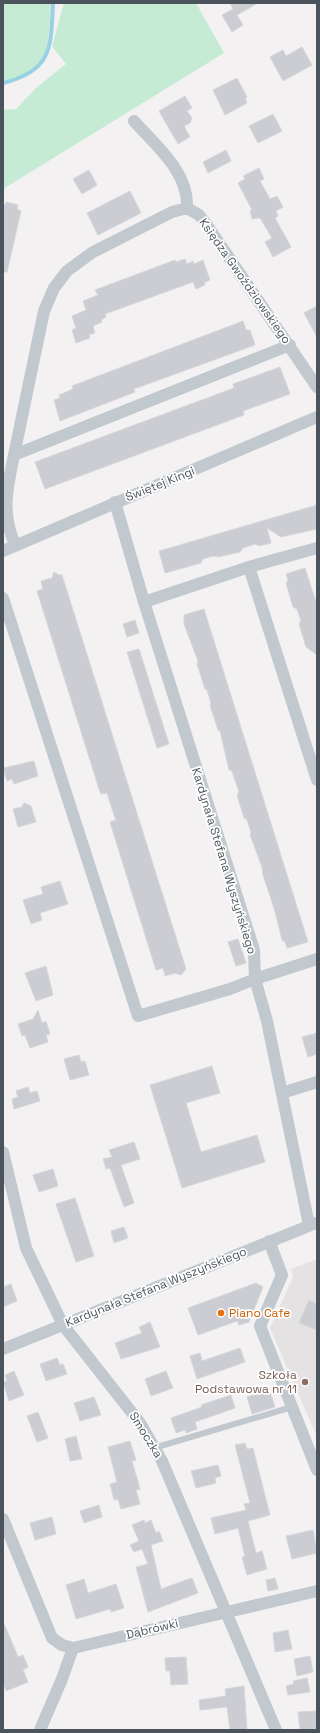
<svg xmlns="http://www.w3.org/2000/svg" width="320" height="1733" font-family="'Space Grotesk',sans-serif">
<rect width="100%" height="100%" fill="#f3f1f1"/>
<path fill="#e4e2e2" d="M317,1259V1437L270,1328L293,1277L291,1269Z"/>
<path fill="#c6ebd5" d="M3,3H51C50,20 50,51 39,64C31,74 15,78 3,81Z
M64,3H196L224,53L3,189V110L16,109L36,88L66,64L52,46Z"/>
<g fill="none" stroke-linecap="round" stroke-linejoin="round">
<path stroke="#98d2e2" stroke-width="4" d="M3,83C52,71 51,48 53,3"/>
</g>
<path fill="#cccdd3" stroke="#d6d7db" d="M230,3H258L237,15L243,25L232,32L222,15L233,9Z
M302,47L312,65L283,81L270,57L283,50L286,56Z
M237,78L247,97L245,99L247,103L225,115L213,90Z
M185,96L192,108L187,111L192,118L190,123L184,126L190,137L178,144L159,111Z
M273,114L282,131L258,143L249,126Z
M226,150L231,161L208,173L203,162Z
M259,168L264,179L260,181L270,199L277,196L283,207L276,211L278,216L275,218L291,247L273,257L265,242L272,238L260,218L252,219L250,211L252,210L238,183L245,179L243,176Z
M89,170L97,185L82,194L73,179Z
M130,191L141,213L98,235L87,213Z
M6,202L18,205L17,209L21,211L7,272H3V204L5,205Z
M185,259L187,264L193,261L194,264L203,260L210,280L204,283L205,285L196,289L193,282L105,314L106,317L101,320L102,322L93,326L95,333L89,335L90,338L76,343L72,330L76,328L72,316L86,310L83,301L98,295L95,290L175,260L176,262Z
M317,306V337L304,313Z
M243,321L246,330H250L255,345L134,389L135,392L60,421L54,400L60,398L59,395L73,389L72,386Z
M280,367L290,394L243,411L244,415L45,489L35,462L234,388L233,384Z
M317,505V529L281,537L267,528L271,543L259,546L255,544L243,548L240,552L218,557L214,556L209,557L203,559L201,563L165,573L159,551Z
M305,568L317,605V655L306,647L299,624L301,621L297,609L293,607L286,583L288,580L286,574Z
M54,572L59,575H62L186,969L181,975L175,973L165,976L163,968L156,970L136,906L110,822L116,820L113,812L107,793L101,794L99,789L37,591L43,589L41,581L52,578Z
M204,609L308,942L287,948L285,942L282,940L274,908L263,875L262,867L250,835L251,832L247,820L244,818L237,795L239,792L232,771L229,770L220,731L218,730L210,705L211,703L207,690L205,689L197,664L198,661L184,624V615Z
M135,620L139,633L127,637L123,624Z
M139,649L169,744L157,748L127,652Z
M34,761L38,776L14,784L12,779L7,781L3,768Z
M24,803L31,806L36,822L18,827L13,809L22,807Z
M60,881L68,904L40,913L42,920L31,924L23,900L43,894L41,887Z
M238,939L246,963L236,966L228,942Z
M46,966L53,995L36,1001L25,973Z
M38,1010L42,1023L46,1021L50,1034L46,1035L48,1042L30,1048L25,1035L22,1036L18,1024L33,1019Z
M317,1033V1054L308,1057L302,1037Z
M79,1055L81,1062L85,1061L89,1075L70,1080L64,1059Z
M212,1066L220,1093L186,1103L201,1152L257,1135L265,1162L182,1188L150,1085Z
M28,1087L30,1093L37,1091L40,1101L14,1109L12,1099L18,1097L16,1091Z
M134,1142L140,1159L121,1165L134,1203L124,1207L110,1168L106,1169L103,1159L112,1157L109,1150Z
M53,1169L58,1186L39,1192L33,1175Z
M75,1198L94,1256L76,1262L56,1204Z
M124,1227L128,1238L114,1243L111,1231Z
M256,1283L263,1287L249,1322L239,1325L237,1321L198,1335L188,1308Z
M11,1284L17,1301L3,1307V1287Z
M309,1300L317,1304V1330L299,1323Z
M150,1322L160,1347L121,1359L115,1343L142,1333L139,1327Z
M240,1348L245,1362L197,1379L190,1356L200,1353L202,1361Z
M57,1358L60,1365L63,1364L67,1374L46,1381L40,1364Z
M14,1371L24,1395L9,1401L3,1382L7,1381L5,1375Z
M166,1371L173,1388L151,1396L145,1379Z
M264,1392H270L275,1407L252,1414L247,1397Z
M231,1395L235,1408L195,1422L197,1429L186,1433L185,1430L176,1433L171,1418L202,1407L201,1405Z
M94,1397L101,1415L80,1421L74,1403Z
M38,1412L48,1438L37,1442L27,1416Z
M76,1436L82,1459L70,1461L65,1439Z
M130,1441L136,1460L132,1461L140,1489L136,1490L140,1504L121,1509L118,1499L114,1500L110,1484L117,1482L108,1447Z
M245,1443L247,1449L253,1448L270,1515L248,1521L256,1553L262,1551L267,1569L247,1575L242,1557L245,1556L238,1528L215,1534L211,1518L246,1510L244,1504L250,1503L235,1445Z
M218,1465L221,1476L215,1478L216,1483L196,1488L191,1471Z
M99,1505L102,1517L84,1523L80,1511Z
M52,1517L56,1534L35,1540L30,1523Z
M144,1520L145,1523L151,1520L156,1533L159,1531L163,1541L151,1545L161,1589L192,1578L198,1593L148,1612L136,1567L148,1564L142,1549L134,1552L130,1545L139,1541L132,1525Z
M313,1530L317,1553L292,1559L286,1536Z
M275,1578L278,1589L268,1591L266,1580Z
M84,1579L88,1593L116,1584L124,1608L111,1612L110,1609L76,1619L66,1585Z
M3,1621L18,1657L23,1655L28,1667L23,1670L28,1682L6,1691L3,1682Z
M288,1630L292,1649L275,1652L273,1633Z
M310,1656L313,1672L297,1676L294,1659Z
M186,1657L188,1684L171,1685L170,1671H166L165,1658Z
M307,1678L310,1692L288,1695L286,1686L294,1684L293,1681Z
M244,1686L247,1730H230L227,1707L200,1710L199,1700L226,1696L225,1689Z
M317,1711V1730H300L298,1712Z"/>
<g fill="none" stroke-linecap="round" stroke-linejoin="round">
<path stroke="#c1c8ce" stroke-width="6" d="M154,1448L292,1407"/>
<path stroke="#c1c8ce" stroke-width="12" d="M134,121C156,146 189,172 187,208L199,215L204,221L317,387
M14,455L44,311L54,288L67,271L93,252L172,212L187,208
M115,502L144,602L254,950L255,979L267,1021L309,1225
M15,545C1,512 7,489 14,455L290,345
M3,551L317,417
M249,567L317,780
M3,598L138,1016L230,989L255,979L317,959
M144,602L249,567L317,548
M282,1093L317,1082
M3,1152L26,1248L63,1325L140,1423L162,1461L276,1730
M269,1241L282,1275L260,1326L317,1470
M3,1349L316,1223
M3,1519L52,1638L62,1645L73,1648L317,1591
M40,1730L62,1679L73,1648"/>
</g>
<circle fill="#e8710a" stroke="#fff" stroke-width="1.5" cx="221" cy="1313" r="4"/>
<circle fill="#8d6e63" stroke="#fff" stroke-width="1.5" cx="305" cy="1382" r="4"/>
<g text-anchor="middle" dominant-baseline="central" stroke-width="3.5" stroke-linejoin="round" paint-order="stroke">
<g font-size="12" fill="#4b545c" stroke="#fff">
<text transform="translate(245 281) rotate(55)">Księdza Gwoździowskiego</text>
<text transform="translate(160 484) rotate(-22)">Świętej Kingi</text>
<text transform="translate(224 861) rotate(73)">Kardynała Stefana Wyszyńskiego</text>
<text transform="translate(156 1287) rotate(-22)">Kardynała Stefana Wyszyńskiego</text>
<text transform="translate(146 1435) rotate(58)">Smoczka</text>
<text transform="translate(152 1629) rotate(-13)">Dąbrówki</text>
</g>
<g font-size="12" fill="#c56008" stroke="#fff" text-anchor="start">
<text x="229" y="1313">Piano Cafe</text>
</g>
<g font-size="12" fill="#785e54" stroke="#fff" text-anchor="end">
<text x="297" y="1375">Szkoła<tspan x="297" dy="14">Podstawowa nr 11</tspan></text>
</g>
</g>
<rect width="320" height="1733" fill="none" stroke="#4b545c" stroke-width="8"/>
</svg>
